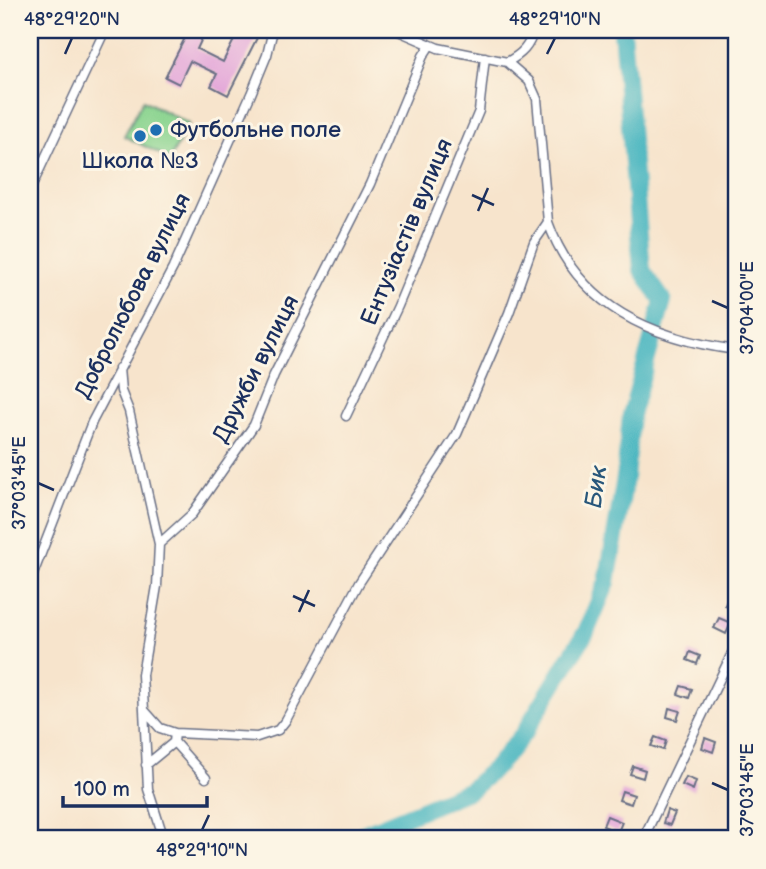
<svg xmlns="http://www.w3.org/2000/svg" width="766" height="869" font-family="'Balsamiq Sans',sans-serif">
<rect width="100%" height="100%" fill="#fcf5e5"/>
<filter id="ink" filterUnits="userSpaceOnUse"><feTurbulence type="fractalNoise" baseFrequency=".0143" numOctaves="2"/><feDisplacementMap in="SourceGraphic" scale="14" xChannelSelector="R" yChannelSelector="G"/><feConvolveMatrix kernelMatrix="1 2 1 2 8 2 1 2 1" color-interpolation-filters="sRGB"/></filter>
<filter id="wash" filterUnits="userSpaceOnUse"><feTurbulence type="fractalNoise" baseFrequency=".00686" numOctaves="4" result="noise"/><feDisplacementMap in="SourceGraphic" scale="28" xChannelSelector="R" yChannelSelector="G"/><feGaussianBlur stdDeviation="1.57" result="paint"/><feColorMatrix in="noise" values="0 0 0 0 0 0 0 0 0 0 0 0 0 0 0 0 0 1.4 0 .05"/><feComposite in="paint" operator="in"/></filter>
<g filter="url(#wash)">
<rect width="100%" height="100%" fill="#f7e4cc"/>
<path fill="#8bd490" stroke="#538277" stroke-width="2" d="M143,100L189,124L170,159L124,136Z"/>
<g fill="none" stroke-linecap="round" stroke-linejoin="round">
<path stroke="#46b5c0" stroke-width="18" d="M351,839L470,790L496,767L524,733L586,632L607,582L625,478L631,415L663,301L642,270L622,30"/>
</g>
<g id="blocks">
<path fill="#e2a3d8" d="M189,30H206L197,49L223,62L239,30H261L228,95L211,86L217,74L190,61L179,84L165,77Z
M728,598L736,602V610L725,605Z
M719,618L731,623L726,634L714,628Z
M690,652L700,656L697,664L687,660Z
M681,686L692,689L689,698L678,694Z
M669,708L680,711L677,720L667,717Z
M655,737L666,741L663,750L651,746Z
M705,738L716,742L713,752L702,748Z
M633,766L645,770L643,778L630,774Z
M686,777L696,781L693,790L682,785Z
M622,791L634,795L631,804L619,800Z
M667,810L675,813L670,825L663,823Z
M607,816L622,822L618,832L603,826Z"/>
</g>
</g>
<g filter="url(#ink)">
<use href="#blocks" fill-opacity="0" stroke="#686e84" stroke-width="2"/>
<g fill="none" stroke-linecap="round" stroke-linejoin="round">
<g stroke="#686e84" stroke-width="11">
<path id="minor" d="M396,30L438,48L507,62
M30,190L105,30
M548,222C578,307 653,339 736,350
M119,368L121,391L129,411L159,544
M346,416L398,306L479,111L485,57
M30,582L92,422L173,268L251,94L267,55L273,30
M144,710L148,789L164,839
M175,733L160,728L144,710L142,675L157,586L159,544L192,514L254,425L274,375L370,184L423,56L430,45
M146,765L174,742
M206,778L174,742L175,733L257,737L278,730L286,720L359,583L457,434L509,313L534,242L548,222L537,99L529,81L507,62C522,54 529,47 534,30
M643,839L736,645"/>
</g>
<use href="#minor" stroke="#fff" stroke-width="8"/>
</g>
</g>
<path fill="none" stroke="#1b2f5e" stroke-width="2.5" d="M65,54L72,38M547,54L555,38M472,195L494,205M478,211L488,188M712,301L728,308M38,483L54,490M293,596L315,606M299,612L309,590M712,783L728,790M202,830L209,815"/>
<g fill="#1f6fb2" stroke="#fcf5e5" stroke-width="2.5">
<circle cx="156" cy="130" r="7"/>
<circle cx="140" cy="136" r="7"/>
</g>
<g text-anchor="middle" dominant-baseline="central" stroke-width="6" stroke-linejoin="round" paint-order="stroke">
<g font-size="23" fill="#1b2f5e" stroke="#fcf5e5" text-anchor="start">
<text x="170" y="130">Футбольне поле</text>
<text x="140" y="161" text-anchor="middle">Школа №3</text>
</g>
<g font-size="23" fill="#1b2f5e" stroke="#fcf5e5">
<text transform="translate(407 232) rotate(-67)">Ентузіастів вулиця</text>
<text transform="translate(133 296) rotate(-63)">Добролюбова вулиця</text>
<text transform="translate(256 369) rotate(-63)">Дружби вулиця</text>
</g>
<g font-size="24" font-style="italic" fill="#28577b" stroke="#fcf5e5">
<text transform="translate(596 487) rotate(-82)">Бик</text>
</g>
</g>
<rect width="766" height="869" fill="none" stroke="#fcf5e5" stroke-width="77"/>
<path d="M63 796v10h144v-10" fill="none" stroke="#1b2f5e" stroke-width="3.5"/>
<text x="74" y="796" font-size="21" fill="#1b2f5e" stroke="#fcf5e5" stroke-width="5" paint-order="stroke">100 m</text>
<rect x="38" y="38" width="690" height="792" fill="none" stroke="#1b2f5e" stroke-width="2.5"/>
<g font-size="18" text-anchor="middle" fill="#1b2f5e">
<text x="72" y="25">48°29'20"N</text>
<text x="555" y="25">48°29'10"N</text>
<text transform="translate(747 308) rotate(-90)" y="6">37°04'00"E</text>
<text transform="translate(19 483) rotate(-90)" y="6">37°03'45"E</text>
<text transform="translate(747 790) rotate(-90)" y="6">37°03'45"E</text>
<text x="202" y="856">48°29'10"N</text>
</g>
</svg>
